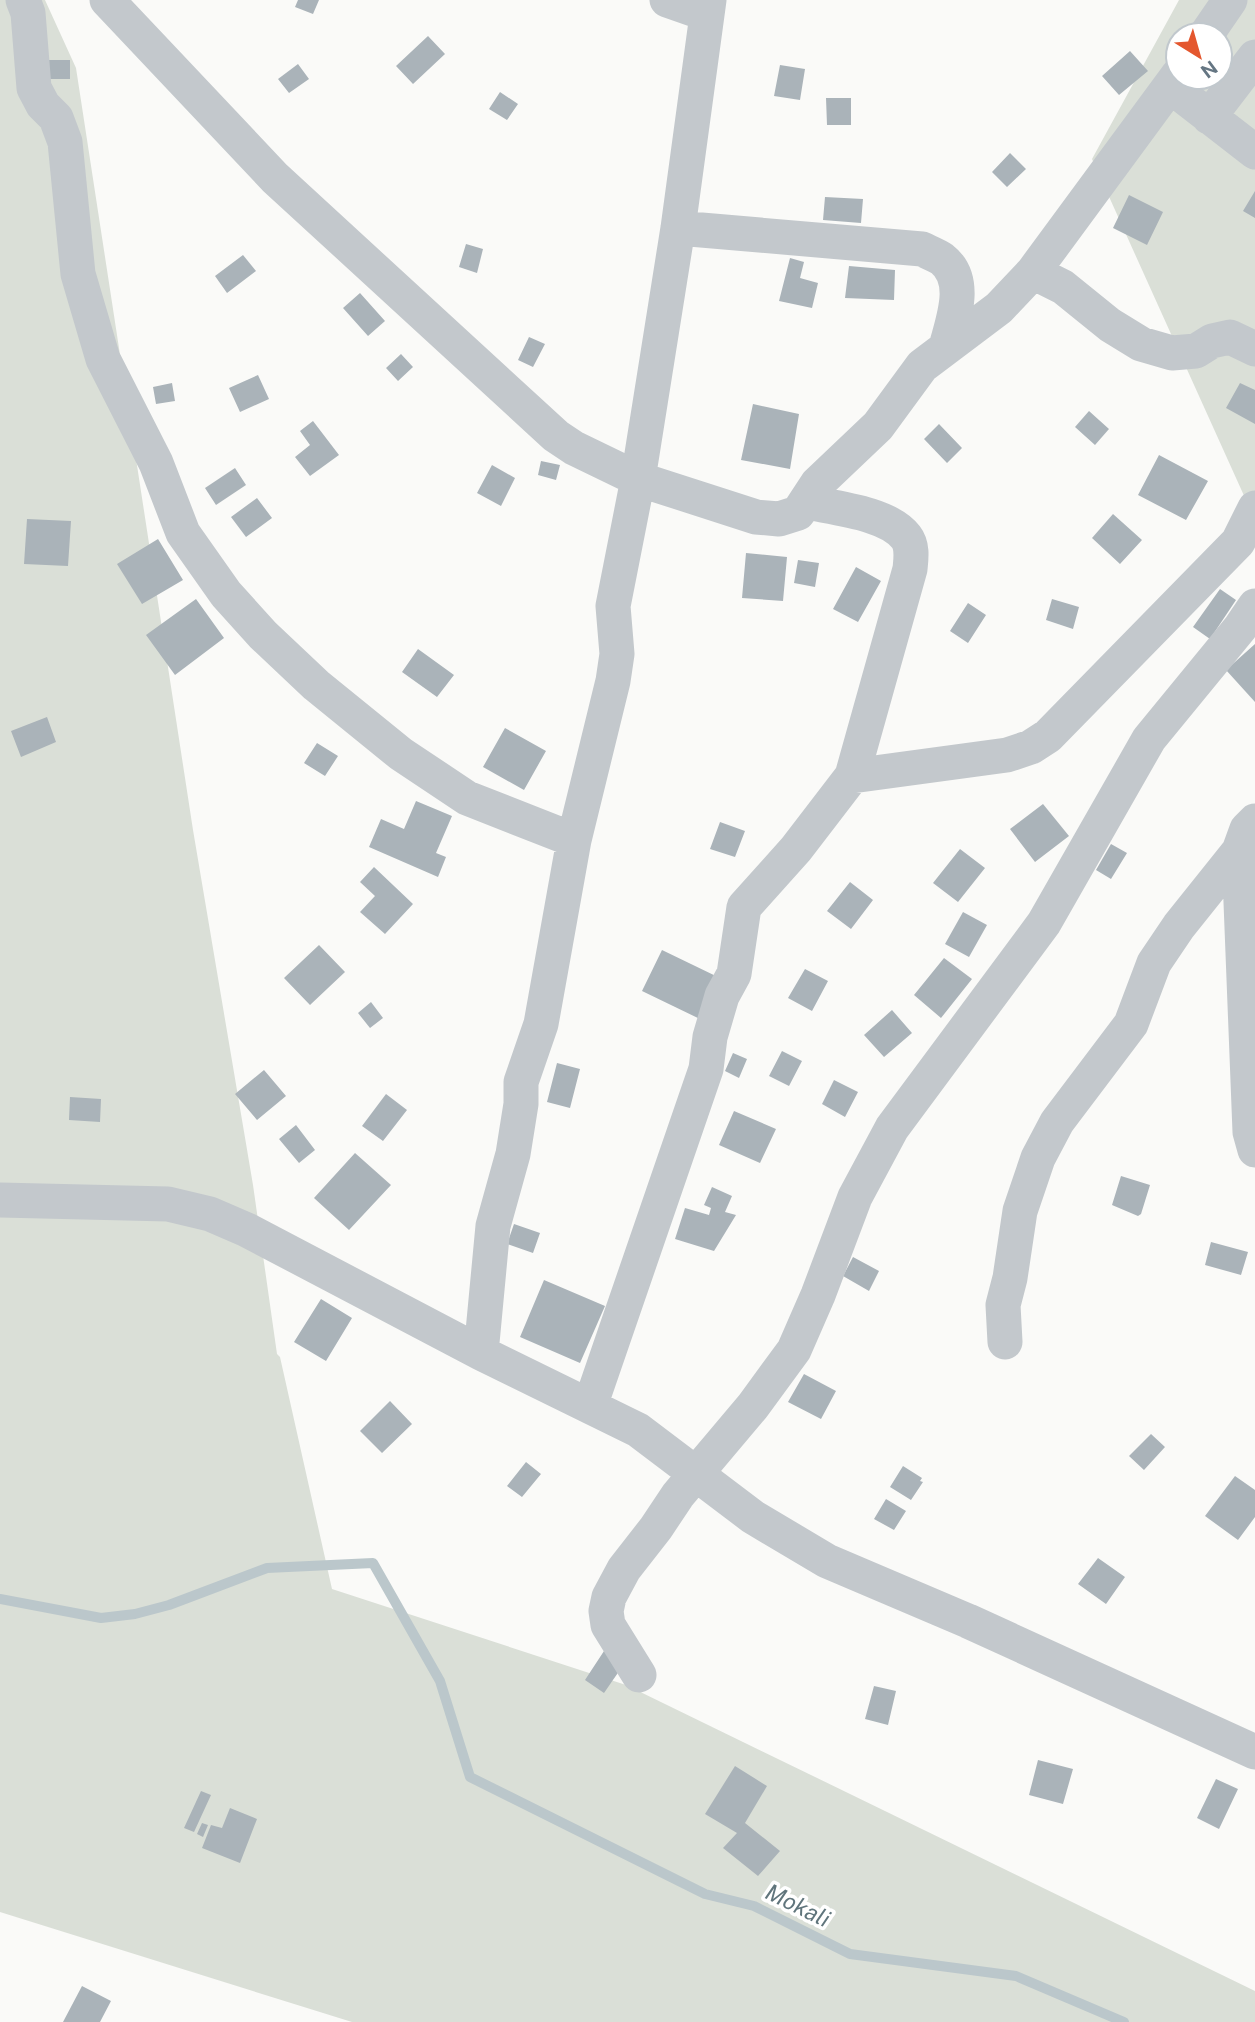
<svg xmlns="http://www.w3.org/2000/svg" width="1255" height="2022" font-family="'Public Sans',sans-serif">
<rect width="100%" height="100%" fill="#fafaf8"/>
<path fill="#dadfd7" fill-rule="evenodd" d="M0,0H45L76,68L193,830L253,1185L277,1354L280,1357L332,1589L626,1685L1255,1991V2022H352L0,1912Z
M1179,0H1255V520L1092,159ZM1178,35H1220V77H1178Z"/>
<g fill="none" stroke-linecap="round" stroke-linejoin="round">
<path stroke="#bbc7cb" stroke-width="10" d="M0,1599L101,1618L135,1614L169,1605L267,1568L373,1563L440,1681L470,1777L705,1894L754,1906L850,1954L1016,1976L1124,2022"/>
</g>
<path fill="#aab3b9" d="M298,0H319L313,14L295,7Z
M428,36L445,54L413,84L396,66Z
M1130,51L1148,71L1119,95L1102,76Z
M48,60H70V79H48Z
M298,64L309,79L289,93L278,79Z
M780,65L805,69L800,100L774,96Z
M500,92L518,104L507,120L489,109Z
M826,98H851V125H827Z
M1010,153L1026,169L1007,187L992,172Z
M1255,191V218L1243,211Z
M1129,195L1163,212L1147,245L1113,228Z
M825,197L863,199L861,223L823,220Z
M466,244L483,249L477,273L459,267Z
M243,255L256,271L227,293L215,276Z
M790,258L804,262L800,278L818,283L812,308L779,301Z
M849,266L895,270L894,300L845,298Z
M360,293L385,321L368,336L343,308Z
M529,337L545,344L533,367L518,360Z
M401,354L413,367L398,381L386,368Z
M258,375L269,399L240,412L229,388Z
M172,383L175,401L156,404L153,387Z
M1240,383L1255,390V424L1226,408Z
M753,404L799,414L790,469L741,460Z
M1089,411L1109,429L1095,445L1075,427Z
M313,421L339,455L310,476L295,457L310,445L300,431Z
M939,424L962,448L947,463L924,439Z
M1159,455L1208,481L1186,520L1138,495Z
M541,461L560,465L556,480L538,475Z
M492,465L515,478L501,506L477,493Z
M235,468L246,485L216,505L205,488Z
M257,498L272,518L246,537L231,517Z
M1113,514L1142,540L1120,564L1092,538Z
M27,519L71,521L68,566L24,564Z
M158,539L183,580L142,604L117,564Z
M746,553L787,557L783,601L742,598Z
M798,560L819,563L815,587L794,583Z
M856,567L881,581L858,622L833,609Z
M1220,589L1236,600L1210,639L1193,627Z
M196,599L224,638L175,675L146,635Z
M1052,599L1079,607L1073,629L1046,620Z
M968,603L986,615L968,643L950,631Z
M1255,644V702L1226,670Z
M418,649L454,675L437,697L402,672Z
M47,717L56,742L21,757L11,731Z
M505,728L546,751L524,790L483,767Z
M317,743L338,756L325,776L304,763Z
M416,801L452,816L436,853L446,857L438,877L369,847L381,819L404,829Z
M1043,804L1069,836L1035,862L1010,829Z
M720,822L745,831L735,857L710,849Z
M1111,844L1127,853L1111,879L1096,870Z
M960,849L985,868L958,902L933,883Z
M374,867L413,904L385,934L360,912L375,896L360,882Z
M850,882L873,900L851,929L827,911Z
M963,912L987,925L969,957L945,944Z
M319,945L345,972L310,1005L284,978Z
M662,950L722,979L702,1020L642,991Z
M944,958L972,979L941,1018L914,995Z
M805,969L828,981L812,1011L788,998Z
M371,1002L383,1018L370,1028L358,1013Z
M892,1010L912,1033L884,1057L864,1035Z
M782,1051L802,1061L789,1086L769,1076Z
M733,1053L747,1059L739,1078L725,1071Z
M557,1063L580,1069L570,1108L547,1102Z
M264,1070L286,1096L257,1120L235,1094Z
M834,1080L858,1092L845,1117L822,1104Z
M386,1094L407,1110L383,1141L362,1126Z
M70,1097L101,1099L100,1122L69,1120Z
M734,1111L776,1129L760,1163L719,1145Z
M296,1125L315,1150L299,1163L279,1139Z
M355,1153L391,1185L349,1230L314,1198Z
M1121,1176L1150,1185L1141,1214L1138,1216L1112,1205Z
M712,1187L732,1196L725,1212L736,1215L714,1251L675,1239L685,1208L709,1215L711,1208L704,1205Z
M514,1224L540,1233L533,1253L507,1244Z
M1211,1242L1248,1252L1241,1275L1205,1265Z
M853,1257L879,1271L869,1291L843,1276Z
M544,1280L605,1306L580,1363L520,1337Z
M321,1299L352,1318L326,1361L294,1342Z
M804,1374L836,1391L821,1419L788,1402Z
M390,1401L412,1424L382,1453L360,1431Z
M1151,1434L1165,1447L1144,1470L1129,1456Z
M526,1462L541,1474L522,1497L507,1486Z
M903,1466L922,1478L920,1481L923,1482L911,1500L890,1487Z
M1235,1476L1255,1490V1517L1238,1540L1205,1516Z
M886,1499L906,1511L894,1530L874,1519Z
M1098,1558L1125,1577L1106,1604L1078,1584Z
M604,1651L624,1664L604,1693L585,1680Z
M874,1686L896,1691L888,1725L865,1719Z
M1038,1760L1073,1769L1063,1804L1029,1795Z
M735,1766L767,1786L745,1823L780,1851L758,1876L723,1848L737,1833L705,1814Z
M1216,1779L1238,1789L1219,1829L1197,1818Z
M201,1791L211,1795L194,1832L184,1828Z
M230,1808L257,1819L240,1863L202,1848L211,1825L222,1828Z
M202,1823L208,1825L203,1837L197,1834Z
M82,1986L111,2001L100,2022H63Z"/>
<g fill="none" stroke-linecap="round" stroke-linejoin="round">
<path stroke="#c3c8cc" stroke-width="35" d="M23,0L28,13L34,88L43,105L56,118L65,142L78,274L103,359L156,463L183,533L226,594L263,635L316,685L401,754L467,798L574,840
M107,0L275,178L556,436L574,448L638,479L756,517L779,519L798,513L817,484L878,426L922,366L999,308L1033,272L1178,75
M667,0L707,14
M1206,35L1230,0
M1170,86L1255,152
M1209,117L1255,57
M678,228L922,249C928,252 936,255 942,259C969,280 953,320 946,347
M1033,272L1063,287L1110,325L1141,344L1172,353L1196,351L1212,341L1230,337L1255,349
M852,776L1007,755L1031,747L1048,736L1238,542L1255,508
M1255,821L1247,829L1239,851L1250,1132L1255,1150
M0,1200L168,1204L210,1214L247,1230L481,1353L638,1430L753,1517L827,1561L968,1621L1255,1752
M1005,1342L1003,1305L1010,1278L1020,1211L1038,1158L1057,1122L1131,1024L1154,963L1179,926L1239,851
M481,1353L493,1226L513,1154L521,1104V1082L541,1024L574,840L613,681L617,654L613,606L638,479L678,228L709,0
M590,1406L706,1069L710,1037L722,996L734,974L744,907L796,849L852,776L910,569C911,559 913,546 906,537C888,513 834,508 806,502
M639,1675L608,1625L606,1611L609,1597L624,1569L656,1528L678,1495L753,1406L794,1350L818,1295L855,1197L892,1128L1044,923L1149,739L1240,628L1255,606"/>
</g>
<g text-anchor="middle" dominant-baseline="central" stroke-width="7" stroke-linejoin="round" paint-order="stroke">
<g font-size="23" font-style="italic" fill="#60757c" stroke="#fff">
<text transform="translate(798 1905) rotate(26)">Mokali</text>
</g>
</g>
<g transform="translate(1199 56) rotate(143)"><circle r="33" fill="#ffffff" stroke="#c1c8cd" stroke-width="2"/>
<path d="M0-5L12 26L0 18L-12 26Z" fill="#e4572e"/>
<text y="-10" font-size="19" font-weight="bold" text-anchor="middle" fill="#657683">N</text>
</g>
</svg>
